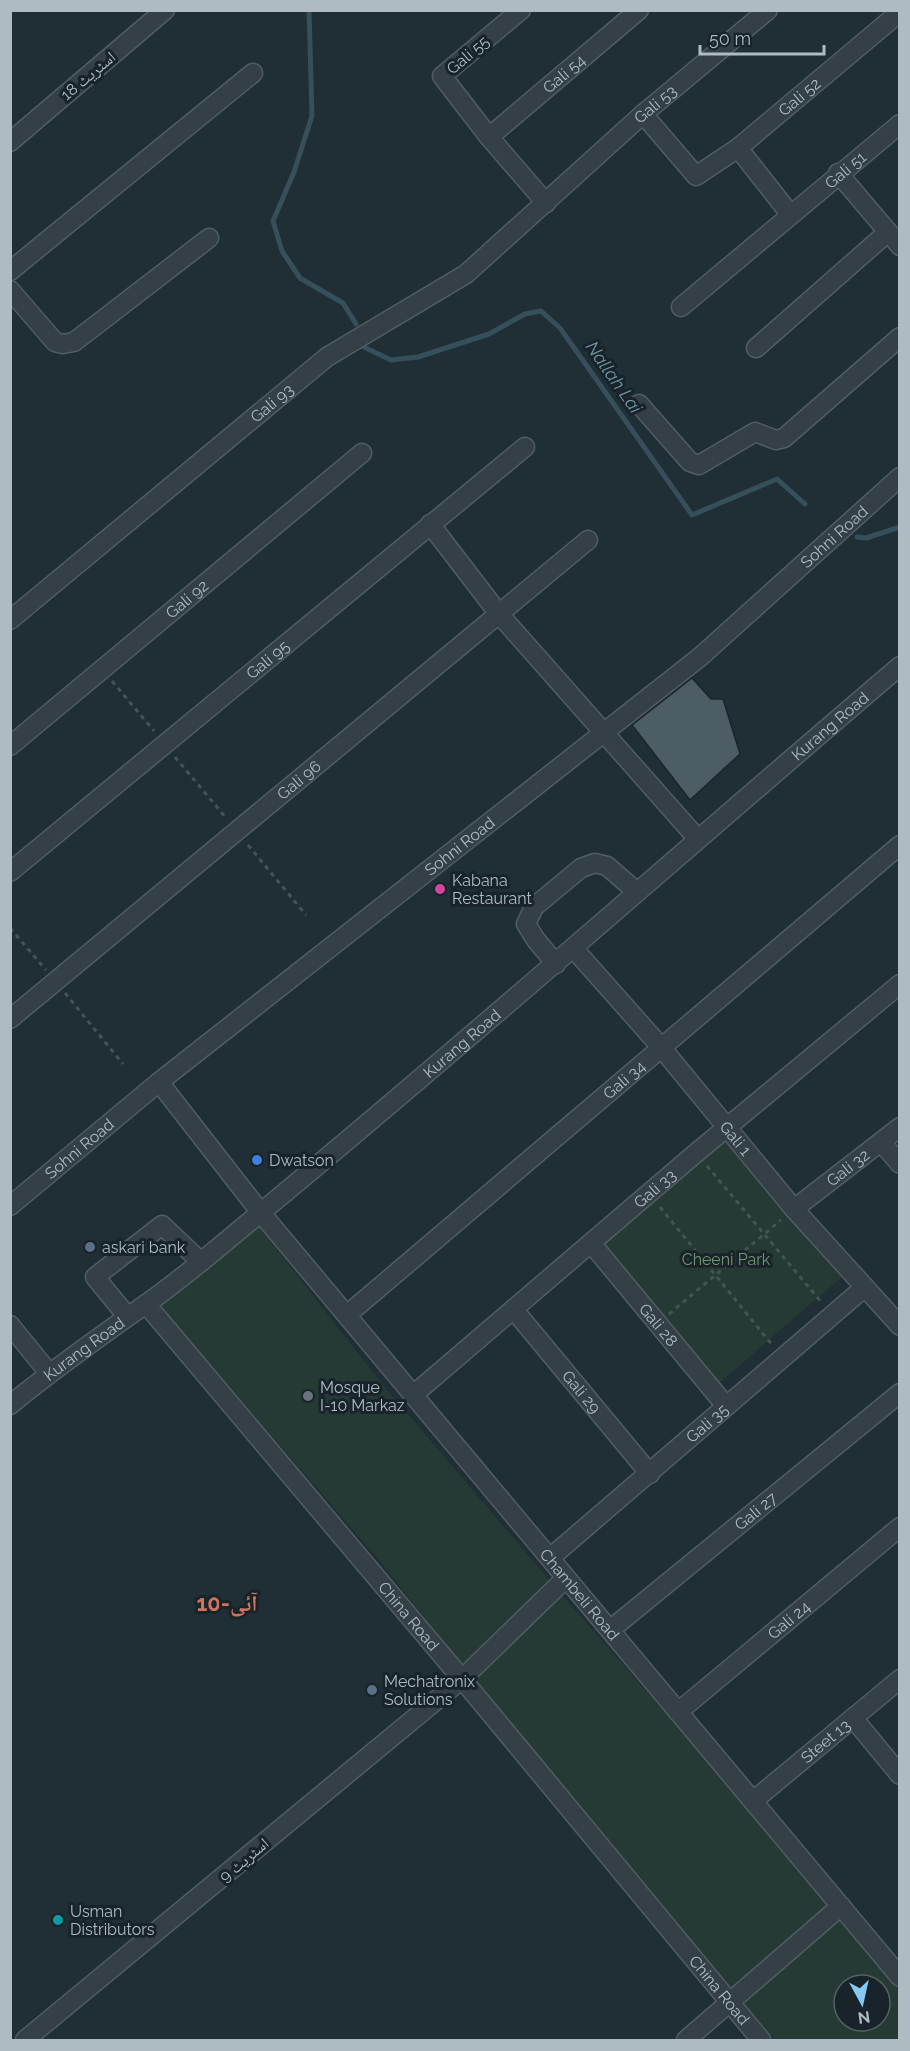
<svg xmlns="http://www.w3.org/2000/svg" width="910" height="2051" font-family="Raleway,'Noto Naskh Arabic',sans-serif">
<rect width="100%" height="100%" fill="#202e35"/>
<path fill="#253a35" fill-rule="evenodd" d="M729,1123L850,1270L718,1384L591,1240Z
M257,1224L379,1380L562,1595L783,1847L899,1988V2040H771L660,1914L379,1560L157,1303ZM844,1985H880V2021H844Z"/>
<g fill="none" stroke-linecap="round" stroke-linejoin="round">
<path stroke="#354f5b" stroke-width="5" d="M309,10L312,116L294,172L273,221L282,251L300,278L343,303L356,324
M364,347L391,360L418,357L489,334L525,314L541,311L560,328L692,515L777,479L805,504
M857,537L866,538L900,527"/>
</g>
<path fill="#4d5d66" stroke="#1b262c" stroke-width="1.5" d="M692,678L711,699H723L740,754L690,800L632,725Z"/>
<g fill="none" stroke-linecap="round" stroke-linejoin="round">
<g stroke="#515d64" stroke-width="21">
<g id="minor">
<path d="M521,10L442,76L489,137L546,203"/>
<path id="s1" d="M643,114L696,176L738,148L900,12"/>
<path id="s2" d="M489,137L639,10"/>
<path d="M10,142L165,10"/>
<path d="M738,148L790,214"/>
<path d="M838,173L900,246"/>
<path d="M10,271L253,73"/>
<path d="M10,290L55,342L63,344L74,342L209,238"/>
<path id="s3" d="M681,307L900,124"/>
<path d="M756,348L888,232"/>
<path d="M639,404L690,462L699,465L755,432L776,440L784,438L900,337"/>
<path d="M430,524L499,614L697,838"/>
<path id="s4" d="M10,620L327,357L466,274L643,114L768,10"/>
<path id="s5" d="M10,746L362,453"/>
<path id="s6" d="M10,872L525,447"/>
<path id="s7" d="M574,949L660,1046L794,1209L900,1326"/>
<path d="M556,964L536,940L526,924L534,907L581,868L595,863L607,866L637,892"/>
<path id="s8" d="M10,1019L588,540"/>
<path id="s9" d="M159,1082L261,1213L900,1977"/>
<path d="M881,1142L900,1164"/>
<path id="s10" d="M10,1206L159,1082L700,657L900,477"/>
<path id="s11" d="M794,1209L900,1127"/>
<path id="s12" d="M591,1243L726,1406"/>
<path id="s13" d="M146,1304L462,1679L761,2040"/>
<path id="s14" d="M514,1310L650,1474"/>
<path id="s15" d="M348,1314L900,845"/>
<path d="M127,1316L95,1277L162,1225L201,1262"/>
<path d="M10,1325L49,1373"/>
<path id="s16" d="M413,1395L696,1153L900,984"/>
<path id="s17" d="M10,1405C54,1369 99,1337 146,1304C185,1277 222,1244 259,1214C476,1035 686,848 900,666"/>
<path id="s18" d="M550,1558L865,1287"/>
<path id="s19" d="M610,1630L900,1393"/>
<path id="s20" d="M678,1712L900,1527"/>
<path d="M853,1718L900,1775"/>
<path id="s21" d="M753,1801L900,1679"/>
<path d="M25,2040L462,1679L566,1578"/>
<path d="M686,2040L841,1906"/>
</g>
</g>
<path stroke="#425552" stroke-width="3" stroke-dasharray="4.5 4.5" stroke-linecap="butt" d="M112,681L154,731
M175,757L227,819
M248,845L306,915
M10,928L46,970
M65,993L123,1064
M707,1166L822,1303
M660,1207L773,1346
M669,1314L781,1220"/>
<use href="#minor" stroke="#344046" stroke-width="18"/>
</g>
<circle fill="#d1479c" stroke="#19242a" stroke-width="2" cx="440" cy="889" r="6"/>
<circle fill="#3f7fe0" stroke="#19242a" stroke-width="2" cx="257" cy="1160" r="6"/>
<g fill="#5c6f8a" stroke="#19242a" stroke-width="2">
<circle cx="90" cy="1247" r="6"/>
<circle cx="372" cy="1690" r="6"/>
</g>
<circle fill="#6b7280" stroke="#19242a" stroke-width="2" cx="308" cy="1396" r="6"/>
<circle fill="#0f9aa8" stroke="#19242a" stroke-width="2" cx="58" cy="1920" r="6"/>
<g text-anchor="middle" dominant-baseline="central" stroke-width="6" stroke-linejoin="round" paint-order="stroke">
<g font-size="16" fill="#aebbc3" stroke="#19242a">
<text transform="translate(468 55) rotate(-40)">Gali 55</text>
<text stroke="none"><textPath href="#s2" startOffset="98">Gali 54</textPath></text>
<text transform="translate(88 76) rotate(-40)">اسٹریٹ 18</text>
<text stroke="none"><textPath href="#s1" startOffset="212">Gali 52</textPath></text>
<text stroke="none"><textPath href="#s4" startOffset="828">Gali 53</textPath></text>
<text stroke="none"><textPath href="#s3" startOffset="214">Gali 51</textPath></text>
<text stroke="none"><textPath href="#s4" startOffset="340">Gali 93</textPath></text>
<text stroke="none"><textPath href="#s10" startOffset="1062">Sohni Road</textPath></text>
<text stroke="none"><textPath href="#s5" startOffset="230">Gali 92</textPath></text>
<text stroke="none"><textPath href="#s6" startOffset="334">Gali 95</textPath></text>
<text stroke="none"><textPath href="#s17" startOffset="1065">Kurang Road</textPath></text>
<text stroke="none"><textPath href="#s8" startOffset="375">Gali 96</textPath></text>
<text stroke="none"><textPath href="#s10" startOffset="576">Sohni Road</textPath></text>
<text stroke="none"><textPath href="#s17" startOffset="579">Kurang Road</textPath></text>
<text stroke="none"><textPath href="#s15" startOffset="362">Gali 34</textPath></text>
<text stroke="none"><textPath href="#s7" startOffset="249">Gali 1</textPath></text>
<text stroke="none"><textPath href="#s10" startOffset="90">Sohni Road</textPath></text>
<text stroke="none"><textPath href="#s11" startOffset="68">Gali 32</textPath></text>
<text stroke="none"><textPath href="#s16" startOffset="318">Gali 33</textPath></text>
<text stroke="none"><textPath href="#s12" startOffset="106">Gali 28</textPath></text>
<text stroke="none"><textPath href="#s17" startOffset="93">Kurang Road</textPath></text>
<text stroke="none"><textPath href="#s14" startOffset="106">Gali 29</textPath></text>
<text stroke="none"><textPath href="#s18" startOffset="207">Gali 35</textPath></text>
<text stroke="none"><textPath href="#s19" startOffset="188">Gali 27</textPath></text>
<text stroke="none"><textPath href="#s9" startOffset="663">Chambeli Road</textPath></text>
<text stroke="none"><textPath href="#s13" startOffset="408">China Road</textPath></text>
<text stroke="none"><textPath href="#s20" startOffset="144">Gali 24</textPath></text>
<text stroke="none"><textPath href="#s21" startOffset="94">Steet 13</textPath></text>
<text transform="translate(244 1860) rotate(-40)">اسٹریٹ 9</text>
<text stroke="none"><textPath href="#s13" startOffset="894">China Road</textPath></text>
</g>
<g font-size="16" fill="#aebbc3" stroke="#19242a" text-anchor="start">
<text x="452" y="880">Kabana<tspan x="452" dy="18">Restaurant</tspan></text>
<text x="269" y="1160">Dwatson</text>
<text x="102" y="1247">askari bank</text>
<text x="320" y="1387">Mosque<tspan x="320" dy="18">I-10 Markaz</tspan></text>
<text x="384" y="1681">Mechatronix<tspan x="384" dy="18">Solutions</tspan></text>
<text x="70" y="1911">Usman<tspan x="70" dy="18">Distributors</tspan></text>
</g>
<g font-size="16" fill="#70966f" stroke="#19242a">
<text x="726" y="1259">Cheeni Park</text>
</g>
<g font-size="18" font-style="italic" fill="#7094a5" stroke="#19242a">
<text transform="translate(614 377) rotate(55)">Nallah Lai</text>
</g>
<g font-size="22" font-weight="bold" fill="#cd735e" stroke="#19242a">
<text x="227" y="1603">آئی-10</text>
</g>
</g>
<rect width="910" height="2051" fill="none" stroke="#aebbc3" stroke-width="24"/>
<g transform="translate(862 2003) rotate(172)"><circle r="28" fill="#19242a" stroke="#556067" stroke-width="1.5"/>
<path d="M0-4.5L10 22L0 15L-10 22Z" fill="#83c9f2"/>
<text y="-9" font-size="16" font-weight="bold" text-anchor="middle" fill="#aebbc3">N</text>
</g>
<path d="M700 45v9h124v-9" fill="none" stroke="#aebbc3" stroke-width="3"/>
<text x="709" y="45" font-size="18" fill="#aebbc3" stroke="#19242a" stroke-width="4.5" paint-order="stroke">50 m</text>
</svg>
